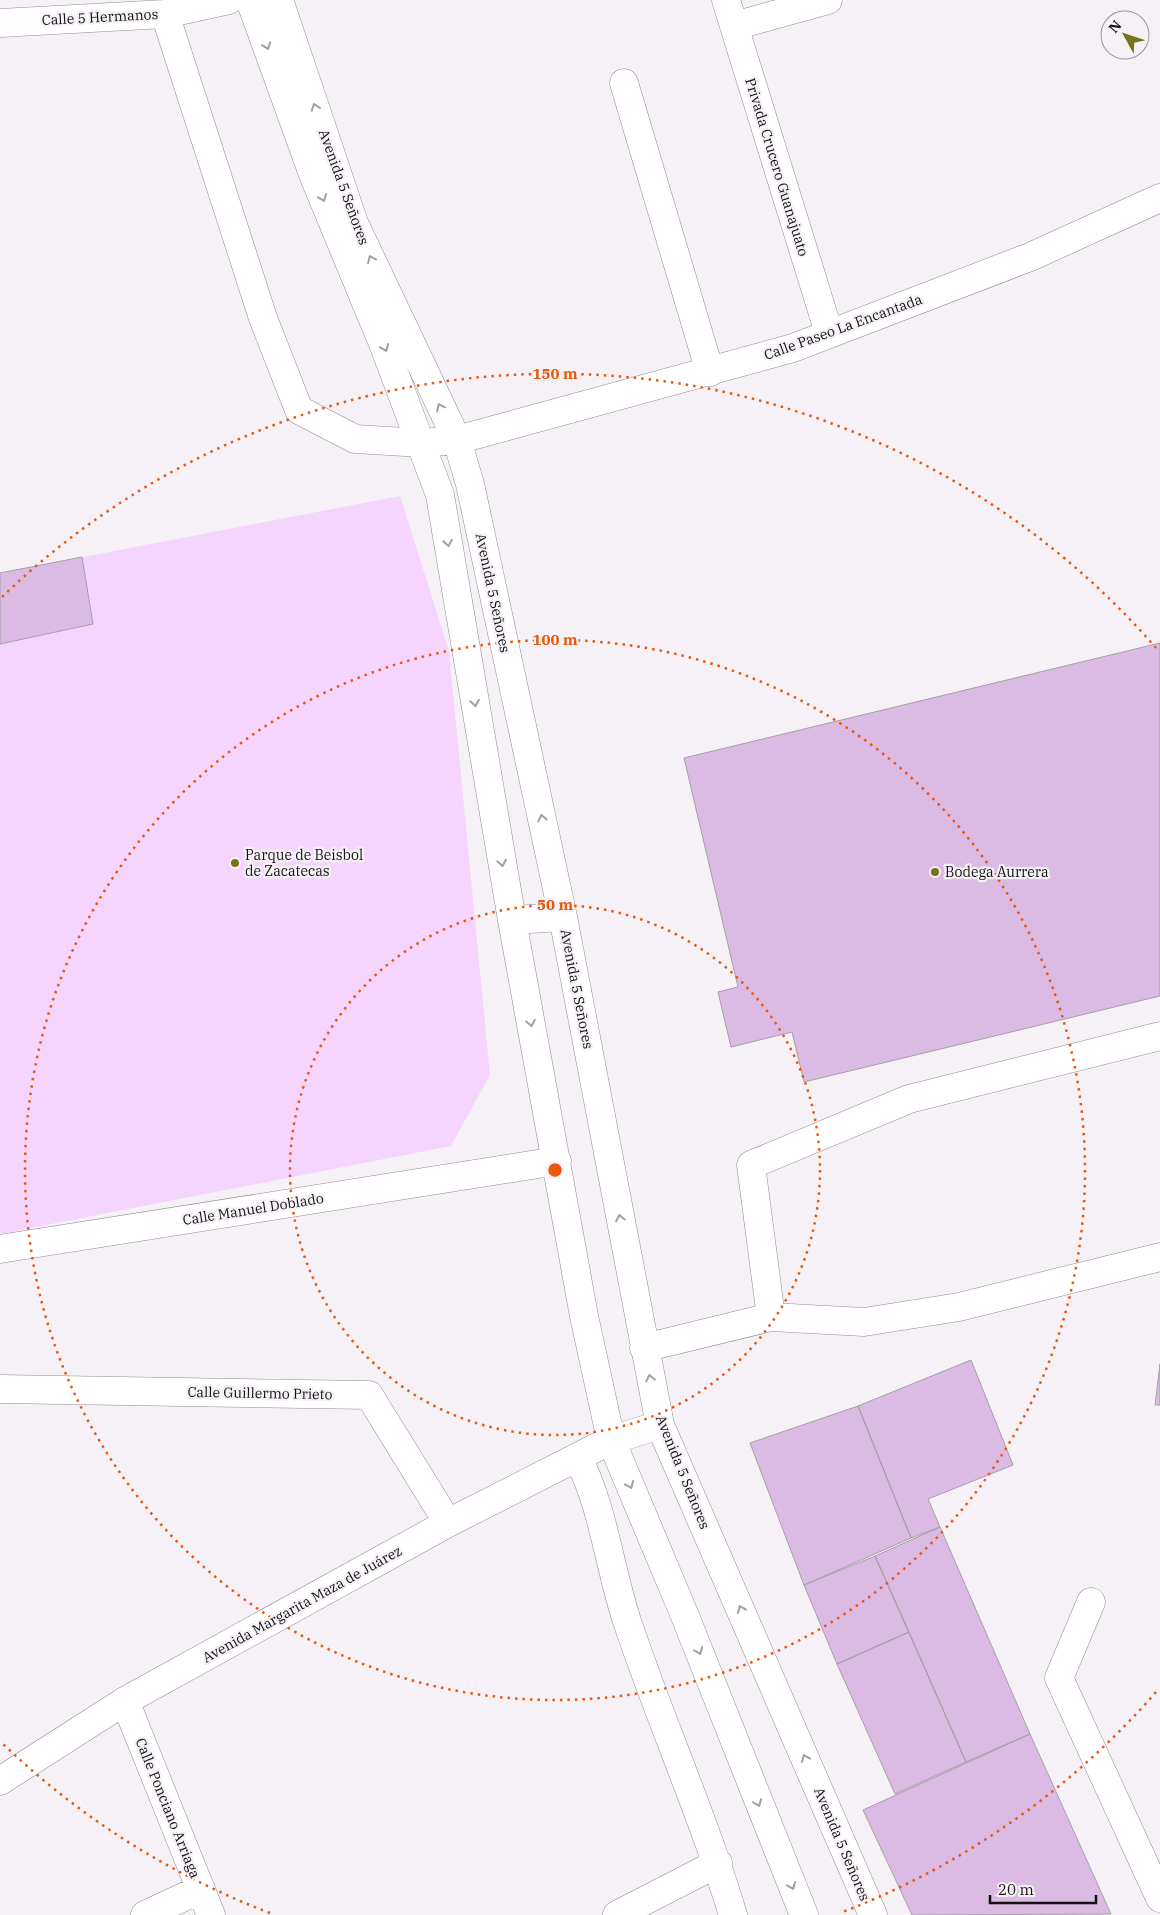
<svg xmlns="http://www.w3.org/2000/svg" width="1160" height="1915" font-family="'IBM Plex Serif',serif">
<rect width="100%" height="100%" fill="#f5f1f6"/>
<path fill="#f5d5fe" d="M400,496L449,651L490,1075L451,1146L0,1234V573Z"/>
<path fill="#dbbae4" stroke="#a4a0a5" d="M82,557L93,624L0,644V573Z
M1160,643V996L804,1082L792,1032L731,1047L718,992L738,987L684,758Z
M971,1360L1013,1465L928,1499L940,1527L911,1538L858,1406Z
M1160,1364V1405H1155Z
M858,1406L911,1538L804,1585L750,1443Z
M940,1527L1030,1734L966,1762L875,1556Z
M875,1556L909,1632L837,1664L804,1585Z
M909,1632L966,1762L895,1794L837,1664Z
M1030,1734L1111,1914L912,1915L863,1810Z"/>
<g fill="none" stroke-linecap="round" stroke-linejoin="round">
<g stroke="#908c91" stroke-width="29">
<path id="minor" d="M250,0L314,177L384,346L440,495L512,920L584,1316L611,1440L685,1616L804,1915
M279,0L354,223L457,440L470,484L563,917L660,1425L873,1915
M726,0L829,333
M165,14L263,318L299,410L355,439L422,443L457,440L793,348L1030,257L1160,198
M0,23L165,14L229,0
M734,26L828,0
M624,83L710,372
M512,920L563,917
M0,1249L557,1161
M771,1317L751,1165L909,1099L1160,1036
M644,1348L771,1317L864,1322L959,1307L1160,1257
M0,1389L369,1395L448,1523
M578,1458C604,1509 609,1567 627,1621C660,1720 703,1815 733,1915
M1091,1602L1059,1678L1160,1898
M125,1701L211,1915
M0,1781L125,1701L448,1523L611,1440L660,1425
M145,1915L201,1889
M617,1915L718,1863"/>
</g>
<use href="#minor" stroke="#fff" stroke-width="28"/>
</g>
<defs><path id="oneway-chevron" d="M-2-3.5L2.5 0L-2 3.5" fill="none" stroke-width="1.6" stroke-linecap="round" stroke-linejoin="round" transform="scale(1.25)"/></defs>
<g stroke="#a1a0a1">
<use href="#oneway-chevron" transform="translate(267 46) rotate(70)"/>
<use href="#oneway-chevron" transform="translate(315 107) rotate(-109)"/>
<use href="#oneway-chevron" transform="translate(323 198) rotate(67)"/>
<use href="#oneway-chevron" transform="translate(371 259) rotate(-115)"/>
<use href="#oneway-chevron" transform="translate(385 348) rotate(68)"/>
<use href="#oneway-chevron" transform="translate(440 407) rotate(-116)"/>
<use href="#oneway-chevron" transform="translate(448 543) rotate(80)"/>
<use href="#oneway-chevron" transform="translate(475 703) rotate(80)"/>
<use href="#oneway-chevron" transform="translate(542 818) rotate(-102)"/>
<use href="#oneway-chevron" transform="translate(502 863) rotate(80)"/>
<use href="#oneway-chevron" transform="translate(531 1023) rotate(79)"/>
<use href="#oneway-chevron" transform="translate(620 1218) rotate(-101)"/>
<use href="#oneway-chevron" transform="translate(650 1378) rotate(-102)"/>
<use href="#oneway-chevron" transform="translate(630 1485) rotate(67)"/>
<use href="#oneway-chevron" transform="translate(741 1609) rotate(-113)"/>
<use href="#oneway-chevron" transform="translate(699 1651) rotate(69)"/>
<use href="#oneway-chevron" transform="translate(805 1758) rotate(-113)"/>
<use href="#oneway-chevron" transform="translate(758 1803) rotate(69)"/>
<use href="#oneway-chevron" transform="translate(792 1886) rotate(67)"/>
</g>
<g fill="none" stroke="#e8590c" stroke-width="2.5" stroke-dasharray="2.5 5">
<circle cx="555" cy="1170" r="265"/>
<circle cx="555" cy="1170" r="530"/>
<path d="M1156 1692A796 796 0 0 1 840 1913M270 1913A796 796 0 0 1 2 1743M2 597A796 796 0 0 1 1156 648"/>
</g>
<g fill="#757418" stroke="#f5f1f6" stroke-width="2">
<circle cx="235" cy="863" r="5"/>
<circle cx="935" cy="872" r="5"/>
</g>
<g text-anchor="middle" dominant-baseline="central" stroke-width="4.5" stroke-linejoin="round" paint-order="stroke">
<g font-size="14" fill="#141214" stroke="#f5f1f6">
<text transform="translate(100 17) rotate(-3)">Calle 5 Hermanos</text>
<text transform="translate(777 167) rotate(73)">Privada Crucero Guanajuato</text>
<text transform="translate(344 187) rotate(70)">Avenida 5 Señores</text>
<text transform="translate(843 327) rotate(-20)">Calle Paseo La Encantada</text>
<text transform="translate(493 593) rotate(78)">Avenida 5 Señores</text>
<text transform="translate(577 989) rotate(79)">Avenida 5 Señores</text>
<text transform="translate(253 1209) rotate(-9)">Calle Manuel Doblado</text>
<text transform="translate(260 1393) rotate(1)">Calle Guillermo Prieto</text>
<text transform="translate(683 1472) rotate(68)">Avenida 5 Señores</text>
<text transform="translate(302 1604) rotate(-29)">Avenida Margarita Maza de Juárez</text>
<text transform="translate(168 1808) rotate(68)">Calle Ponciano Arriaga</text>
<text transform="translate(842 1844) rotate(67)">Avenida 5 Señores</text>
</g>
<g font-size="14" fill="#141214" stroke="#f5f1f6" text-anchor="start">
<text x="245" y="855">Parque de Beisbol<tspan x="245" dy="16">de Zacatecas</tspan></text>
<text x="945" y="872">Bodega Aurrera</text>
</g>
</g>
<circle cx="555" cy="1170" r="8" fill="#e8590c" stroke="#f5f1f6" stroke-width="2.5"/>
<g font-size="15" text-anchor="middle" font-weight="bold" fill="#e8590c" stroke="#f5f1f6" stroke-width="4.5" stroke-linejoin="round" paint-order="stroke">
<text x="555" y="379">150 m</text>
<text x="555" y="645">100 m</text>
<text x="555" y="910">50 m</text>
</g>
<g transform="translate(1125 35) rotate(310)"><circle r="24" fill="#f5f1f6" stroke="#9b989c"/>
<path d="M0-4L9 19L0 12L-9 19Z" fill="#757418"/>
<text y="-8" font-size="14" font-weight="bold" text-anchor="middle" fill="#141214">N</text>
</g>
<path d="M990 1895v8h106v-8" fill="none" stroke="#141214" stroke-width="2.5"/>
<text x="998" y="1895" font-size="15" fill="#141214" stroke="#f5f1f6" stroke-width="4" paint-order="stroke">20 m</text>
</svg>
